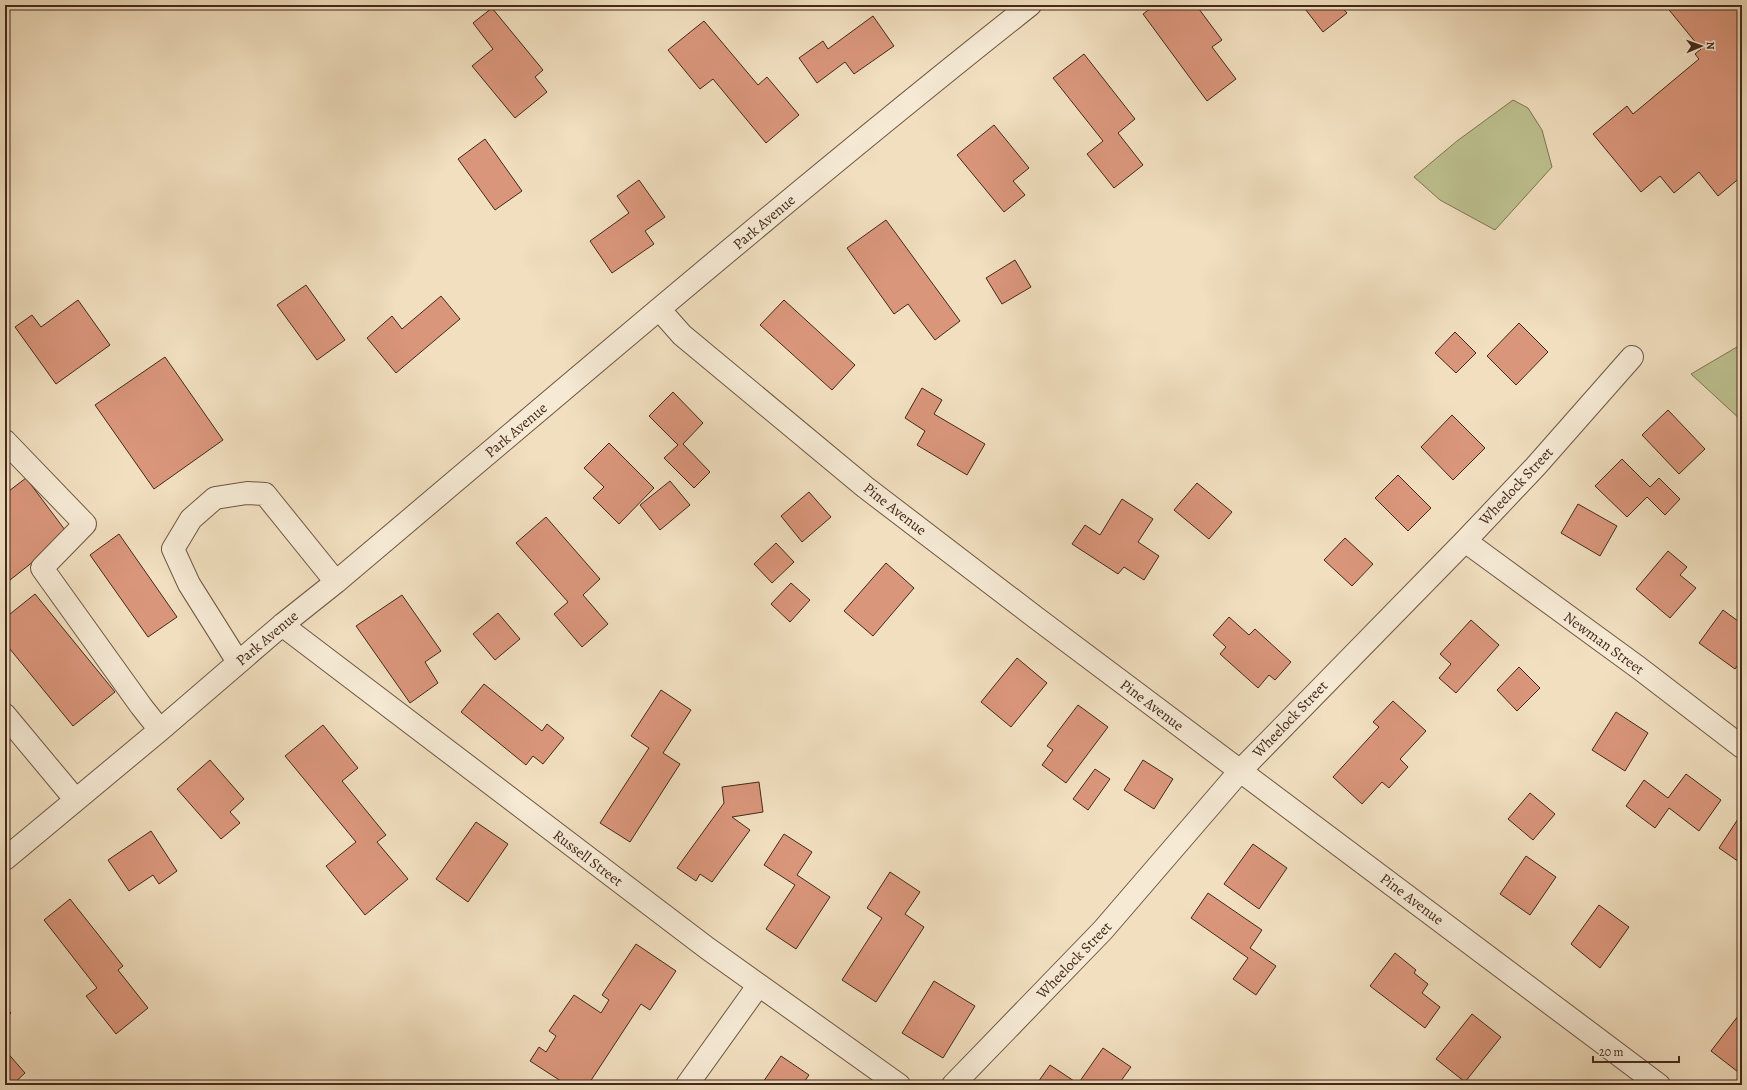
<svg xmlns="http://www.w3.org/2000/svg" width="1747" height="1090" font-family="Alegreya,serif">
<rect width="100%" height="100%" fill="#f1dfbf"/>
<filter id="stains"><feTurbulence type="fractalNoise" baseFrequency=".005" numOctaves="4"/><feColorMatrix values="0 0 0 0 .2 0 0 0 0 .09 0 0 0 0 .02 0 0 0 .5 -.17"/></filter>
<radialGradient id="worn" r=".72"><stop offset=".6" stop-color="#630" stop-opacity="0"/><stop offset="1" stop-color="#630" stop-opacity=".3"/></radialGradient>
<path fill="#bdc18f" stroke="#807555" d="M1513,100L1528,108L1542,130L1552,167L1495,230L1440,200L1414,177L1457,141Z
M1742,344V421L1691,374Z"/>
<path fill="#da967b" stroke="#44291b" d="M1155,5H1196L1222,40L1212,47L1236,79L1207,101L1143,14Z
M1302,5H1340L1347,13L1323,32Z
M1665,5H1742V176L1718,196L1699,172L1674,193L1660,176L1641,192L1593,134L1627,106L1633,114L1699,59L1695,54L1701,49Z
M492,8L543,70L535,77L547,92L515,118L472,66L493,49L473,23Z
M873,16L894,46L854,74L845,62L817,83L799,58L823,41L828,49Z
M704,21L758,85L767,77L799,115L766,143L713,79L700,89L668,50Z
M1084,54L1135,119L1118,133L1143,165L1114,188L1087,154L1103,141L1053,78Z
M994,125L1029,168L1013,181L1025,195L1004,212L957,155Z
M485,139L522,191L495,210L458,159Z
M639,180L665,217L645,231L654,244L612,273L590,241L629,213L617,196Z
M886,220L960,321L935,340L908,304L894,314L847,248Z
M1015,260L1031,287L1002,304L986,278Z
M306,285L345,340L317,360L277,305Z
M441,296L460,319L396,373L367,338L392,316L402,329Z
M78,300L110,345L56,384L15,327L32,315L41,327Z
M784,300L855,365L832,390L760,325Z
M1519,323L1548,352L1516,385L1487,356Z
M1455,332L1476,353L1456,373L1435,353Z
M165,357L223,440L154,489L95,405Z
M922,388L942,400L934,414L985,444L967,475L917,445L925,431L905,418Z
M673,392L703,423L683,444L710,472L694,488L664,458L678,445L649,416Z
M1668,410L1705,449L1679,474L1642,435Z
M1452,415L1485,448L1453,480L1421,447Z
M609,443L654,488L619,524L593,498L604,487L584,468Z
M1622,459L1650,487L1659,478L1680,499L1665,515L1647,497L1627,517L1595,486Z
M1398,475L1431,508L1408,531L1375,498Z
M26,478L68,534L5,584V494Z
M670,481L690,505L660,530L640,505Z
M1197,483L1232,512L1209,539L1174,510Z
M809,492L831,517L802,542L781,516Z
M1122,499L1153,519L1138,542L1159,556L1144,580L1124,567L1118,574L1072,544L1085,525L1100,535Z
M1578,504L1617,526L1600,556L1561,533Z
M546,517L600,579L583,595L608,624L582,647L554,614L568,602L516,543Z
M119,534L177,617L148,637L90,555Z
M1345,538L1373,564L1352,586L1324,560Z
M776,543L794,562L772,583L754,564Z
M1668,551L1687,567L1680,575L1696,588L1670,618L1636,589Z
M886,563L914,588L873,636L844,611Z
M791,583L810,600L790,622L771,604Z
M35,594L115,692L73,726L5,643V618Z
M402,595L441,651L425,662L438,683L410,703L356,626Z
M1723,610L1742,624V659L1735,669L1699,643Z
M498,613L520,639L495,660L473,634Z
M1229,617L1249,635L1255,629L1291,662L1275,680L1269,675L1258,688L1220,654L1226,647L1213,635Z
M1471,620L1499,645L1456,693L1439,678L1451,664L1440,654Z
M1017,658L1047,683L1011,727L981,702Z
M1519,667L1540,688L1517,711L1497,690Z
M484,684L542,731L547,724L564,738L543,764L533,756L526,765L461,712Z
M661,690L691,710L663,753L680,764L630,842L600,823L649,748L631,736Z
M1393,701L1426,731L1400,759L1408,767L1389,788L1382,782L1362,804L1333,777L1379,727L1373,722Z
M1078,705L1108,727L1066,783L1042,765L1053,750L1047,746Z
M1616,712L1648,733L1625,771L1592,750Z
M323,725L358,768L342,781L386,835L377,842L408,879L365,915L326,866L356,842L285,756Z
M210,760L244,799L230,812L240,823L221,839L177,789Z
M1143,760L1173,779L1154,809L1124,790Z
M1095,769L1110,779L1088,810L1073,799Z
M1686,774L1721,800L1699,831L1669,808L1655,828L1626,806L1644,780L1668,798Z
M759,782L763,812L732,817L750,830L712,882L700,874L696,881L677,868L724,803L722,787Z
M1530,793L1555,814L1533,840L1508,819Z
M1738,819L1742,822V864L1719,848Z
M476,822L508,844L468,902L436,879Z
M151,831L177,871L159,884L153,875L129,891L108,860Z
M784,834L812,852L797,875L830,897L796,949L766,929L795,885L764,865Z
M1253,844L1287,868L1259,909L1224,884Z
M1526,856L1556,877L1530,915L1500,894Z
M890,872L920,892L905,914L924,927L876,1002L842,980L882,918L867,908Z
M1208,893L1262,930L1250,948L1276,966L1256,995L1233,979L1248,958L1191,918Z
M70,899L123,966L118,970L148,1008L116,1034L86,996L97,988L44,920Z
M1599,905L1629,927L1600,968L1571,944Z
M636,944L676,971L650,1010L641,1004L588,1085H567L530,1061L539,1047L546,1052L556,1036L549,1031L574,995L601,1013L609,1000L602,995Z
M1395,953L1416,970L1414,973L1428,984L1422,993L1440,1007L1425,1028L1370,986Z
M934,981L975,1006L943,1058L902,1033Z
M5,1006L11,1013L5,1019Z
M1742,1011V1075L1711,1051Z
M1472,1014L1501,1037L1465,1082L1436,1059Z
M1103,1048L1131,1067L1118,1085H1086L1080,1081Z
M5,1050L25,1073L12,1085H5Z
M781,1056L809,1075L802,1085H761Z
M1050,1065L1080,1085H1036Z"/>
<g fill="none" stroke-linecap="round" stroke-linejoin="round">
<g stroke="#6f5644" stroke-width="24">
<path id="minor" d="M659,309L682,335L865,487L1035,617L1659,1085
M5,441L85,524L42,568L141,706L160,730
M1465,541L1639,668L1742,747
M282,625L707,948L899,1085
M238,662L189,584L173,549L191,519L215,498L247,493L265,494L336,582
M5,715L75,799
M5,859L160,730L282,625L336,582C566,388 794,192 1030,5
M687,1085L758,986
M953,1085L1103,930L1240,771L1465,541L1536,466L1632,357"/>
</g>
<use href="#minor" stroke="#f6ead5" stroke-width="22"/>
</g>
<g text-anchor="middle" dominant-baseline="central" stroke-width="3" stroke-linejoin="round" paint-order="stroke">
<g font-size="15" fill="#44291b" stroke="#f6ead5">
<text transform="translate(764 222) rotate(-40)">Park Avenue</text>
<text transform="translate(516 430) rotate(-40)">Park Avenue</text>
<text transform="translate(1516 486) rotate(-47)">Wheelock Street</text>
<text transform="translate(895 509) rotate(38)">Pine Avenue</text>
<text transform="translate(267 638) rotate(-40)">Park Avenue</text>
<text transform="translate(1604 643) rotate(36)">Newman Street</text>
<text transform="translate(1152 705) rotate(37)">Pine Avenue</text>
<text transform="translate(1290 719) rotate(-46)">Wheelock Street</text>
<text transform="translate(588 858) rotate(37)">Russell Street</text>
<text transform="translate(1412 899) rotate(37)">Pine Avenue</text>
<text transform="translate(1074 960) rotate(-46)">Wheelock Street</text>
</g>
</g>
<rect width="1747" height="1090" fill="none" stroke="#f1dfbf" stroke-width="20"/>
<rect x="6" y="6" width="1735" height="1078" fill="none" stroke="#44291b" stroke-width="2"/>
<rect x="10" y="10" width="1727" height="1070" fill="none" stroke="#44291b"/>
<g transform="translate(1701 46) rotate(88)" stroke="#f6ead5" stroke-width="3" paint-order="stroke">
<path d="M0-3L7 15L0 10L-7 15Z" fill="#44291b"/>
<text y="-6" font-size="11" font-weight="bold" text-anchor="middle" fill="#44291b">N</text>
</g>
<path d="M1593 1056v6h86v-6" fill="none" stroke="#44291b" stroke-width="2"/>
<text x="1599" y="1056" font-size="12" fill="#44291b" stroke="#f6ead5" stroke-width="3" paint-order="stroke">20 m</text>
<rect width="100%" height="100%" filter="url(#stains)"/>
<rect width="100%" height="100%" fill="url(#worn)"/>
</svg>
